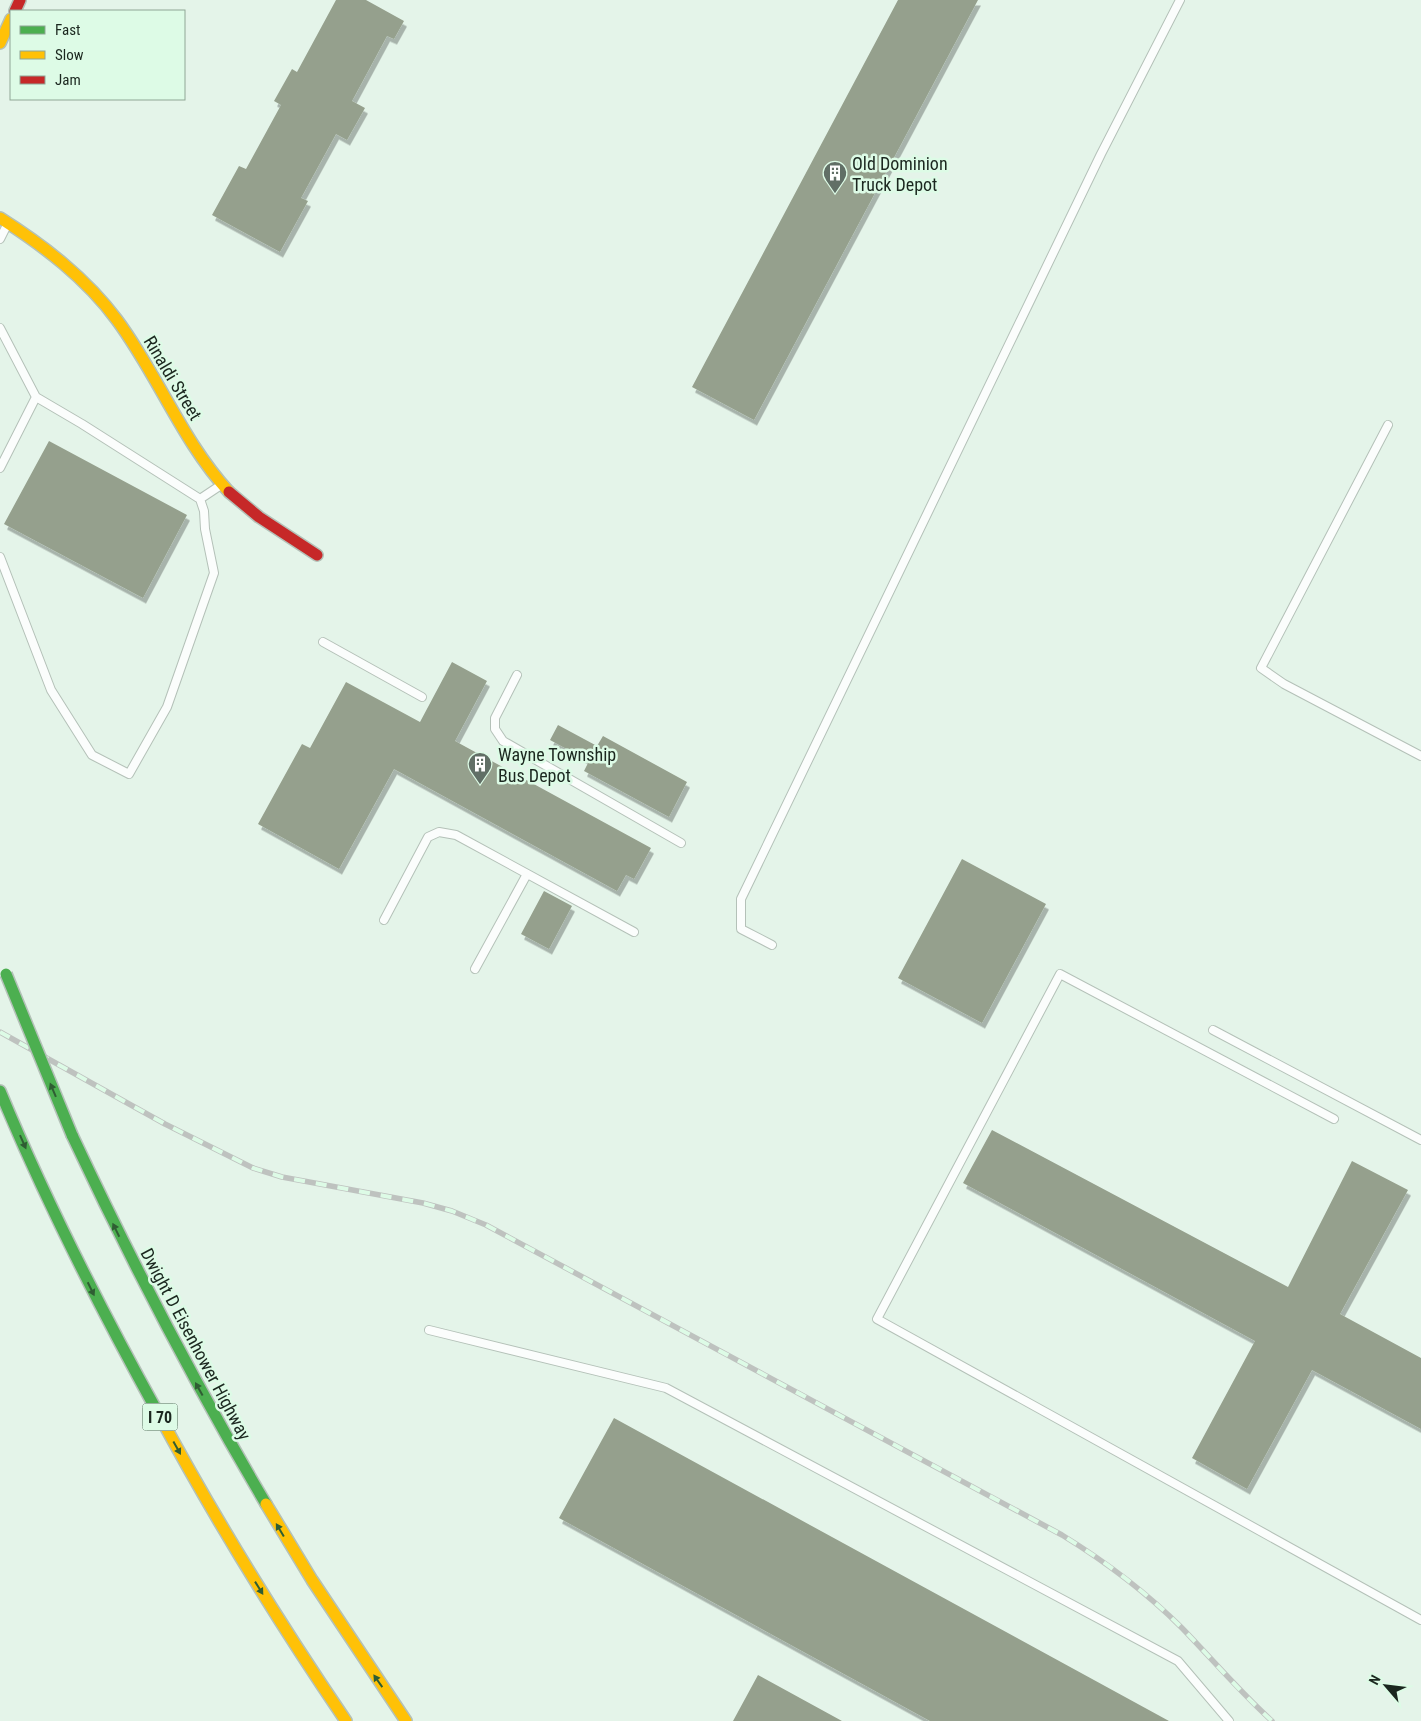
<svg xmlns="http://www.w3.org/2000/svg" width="1421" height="1721" font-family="'Roboto Condensed',sans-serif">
<defs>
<filter id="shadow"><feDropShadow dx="3" dy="5.5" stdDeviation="0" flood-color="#0004"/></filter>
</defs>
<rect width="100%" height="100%" fill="#e4f4e9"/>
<path fill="#95a08d" filter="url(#shadow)" d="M336,0H366L404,21L394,39L387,36L352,101L365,108L347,140L336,134L301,198L308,201L280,252L212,215L239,166L246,169L281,105L274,101L292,69L297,72Z
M898,0H978L754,420L692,387Z
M49,441L187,515L143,598L4,524Z
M452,662L487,681L455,741L651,848L634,879L626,875L617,891L394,769L339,869L258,824L302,744L310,748L346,682L420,722Z
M558,725L597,746L603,736L687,782L669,817L584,771L589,761L550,740Z
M962,859L1046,904L982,1023L898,978Z
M544,891L572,906L549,949L521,934Z
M992,1130L1288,1287L1352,1161L1408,1190L1340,1314L1421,1358V1429L1312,1370L1247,1489L1192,1458L1255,1341L963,1183Z
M614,1418L1169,1721H930L559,1518Z
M758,1675L842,1721H733Z"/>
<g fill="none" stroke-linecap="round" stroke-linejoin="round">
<g stroke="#b4c1b8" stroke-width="10">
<path id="lane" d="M0,239L7,225
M0,328L36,397L82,424L200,499L204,511L205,529L214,573L167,707L129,774L92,755L51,690L0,557
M1388,425L1261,668L1284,684L1421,756
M0,468L36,397
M200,499L221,485
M323,642L422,697
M517,675L495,718V729L503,741L681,843
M384,920L428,837L439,832L456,835L634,932
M772,945L741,929V899L1101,154L1180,0
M475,969L527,874
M1213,1030L1421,1140
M1334,1119L1060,974L877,1319L1421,1620
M429,1330L666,1388L1178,1661L1229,1721"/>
</g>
<g stroke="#b4c1b8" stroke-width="14">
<path id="fast" d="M0,1091C46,1202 100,1308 158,1413
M72,1135C131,1261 195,1384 266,1504"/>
</g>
<g stroke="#b4c1b8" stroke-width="14">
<path id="slow" d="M0,43L11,19
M0,218C44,246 86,278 117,320C158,375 182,441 229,492
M158,1413C215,1519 278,1621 346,1721
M266,1504L312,1580L406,1721"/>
</g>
<g stroke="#b4c1b8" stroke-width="14">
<path id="jam" d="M15,11L20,0
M229,492L259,517L317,555"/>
</g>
<use href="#lane" stroke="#fbfdfc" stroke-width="8"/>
<use href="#fast" stroke="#4caf50" stroke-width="11"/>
<use href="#slow" stroke="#ffc107" stroke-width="11"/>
<use href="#jam" stroke="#c62828" stroke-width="11"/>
<g stroke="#bec2bf" stroke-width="5.5">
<path id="rail" d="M0,1032L165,1124L253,1168L282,1177L423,1203L452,1211L486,1225L1062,1535C1106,1562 1146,1592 1182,1628C1212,1659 1240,1692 1272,1721"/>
</g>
<use href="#rail" stroke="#ddfbe6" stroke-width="4" stroke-dasharray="11" stroke-linecap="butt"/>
<g stroke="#b4c1b8" stroke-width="14" stroke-linecap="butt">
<path id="fast-bridge" d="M6,974L72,1135"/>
</g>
<use href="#fast-bridge" stroke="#4caf50" stroke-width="11"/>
</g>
<defs><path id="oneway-solid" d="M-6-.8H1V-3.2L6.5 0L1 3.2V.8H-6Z" transform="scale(1.25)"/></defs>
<g fill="#2f5d33">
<use href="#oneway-solid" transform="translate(53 1090) rotate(-113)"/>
<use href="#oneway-solid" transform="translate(23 1142) rotate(66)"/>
<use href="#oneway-solid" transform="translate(116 1230) rotate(-116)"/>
<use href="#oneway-solid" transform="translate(91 1289) rotate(64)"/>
<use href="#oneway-solid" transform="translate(199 1389) rotate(-119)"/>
<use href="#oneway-solid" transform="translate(177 1448) rotate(61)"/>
<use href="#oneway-solid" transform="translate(280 1530) rotate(-121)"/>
<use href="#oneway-solid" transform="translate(259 1588) rotate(58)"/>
<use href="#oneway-solid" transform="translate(378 1681) rotate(-125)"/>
</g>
<defs>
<g id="building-pin" transform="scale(1.25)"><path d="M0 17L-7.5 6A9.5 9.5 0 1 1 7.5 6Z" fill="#616f66" stroke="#ddfbe6"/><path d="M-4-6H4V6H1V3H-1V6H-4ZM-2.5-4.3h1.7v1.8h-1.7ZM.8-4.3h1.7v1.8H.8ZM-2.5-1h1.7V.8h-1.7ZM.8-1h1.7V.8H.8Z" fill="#fff"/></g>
</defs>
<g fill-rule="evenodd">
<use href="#building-pin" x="835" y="173"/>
<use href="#building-pin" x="480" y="764"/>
</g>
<g text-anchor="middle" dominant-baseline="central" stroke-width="5" stroke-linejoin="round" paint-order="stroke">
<rect fill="#ddfbe6" stroke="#55675b" stroke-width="1" x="142.5" y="1403.5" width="35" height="27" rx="4"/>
<g font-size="16" font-weight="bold" fill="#1b271f">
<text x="160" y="1417">I 70</text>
</g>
<g font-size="18" fill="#1b271f" stroke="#ddfbe6" text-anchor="start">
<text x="852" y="163">Old Dominion<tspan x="852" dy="21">Truck Depot</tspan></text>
<text x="498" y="754">Wayne Township<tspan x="498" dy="21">Bus Depot</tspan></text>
</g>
<g font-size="18" fill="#1b271f" stroke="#ddfbe6">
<text transform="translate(173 378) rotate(59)">Rinaldi Street</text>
<text transform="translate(196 1344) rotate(62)">Dwight D Eisenhower Highway</text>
</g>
</g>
<rect x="10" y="10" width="175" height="90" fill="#ddfbe6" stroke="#8fa696"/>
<rect x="20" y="26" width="25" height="8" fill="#4caf50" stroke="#8fa696"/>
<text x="55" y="35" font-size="15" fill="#1b271f">Fast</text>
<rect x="20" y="51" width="25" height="8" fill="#ffc107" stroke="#8fa696"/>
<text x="55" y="60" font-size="15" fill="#1b271f">Slow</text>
<rect x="20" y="76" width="25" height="8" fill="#c62828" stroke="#8fa696"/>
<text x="55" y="85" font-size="15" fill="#1b271f">Jam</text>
<g transform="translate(1386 1686) rotate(298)" stroke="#ddfbe6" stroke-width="4" paint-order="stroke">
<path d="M0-4L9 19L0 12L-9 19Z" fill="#1b271f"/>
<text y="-8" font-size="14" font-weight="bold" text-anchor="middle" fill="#1b271f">N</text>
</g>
</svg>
